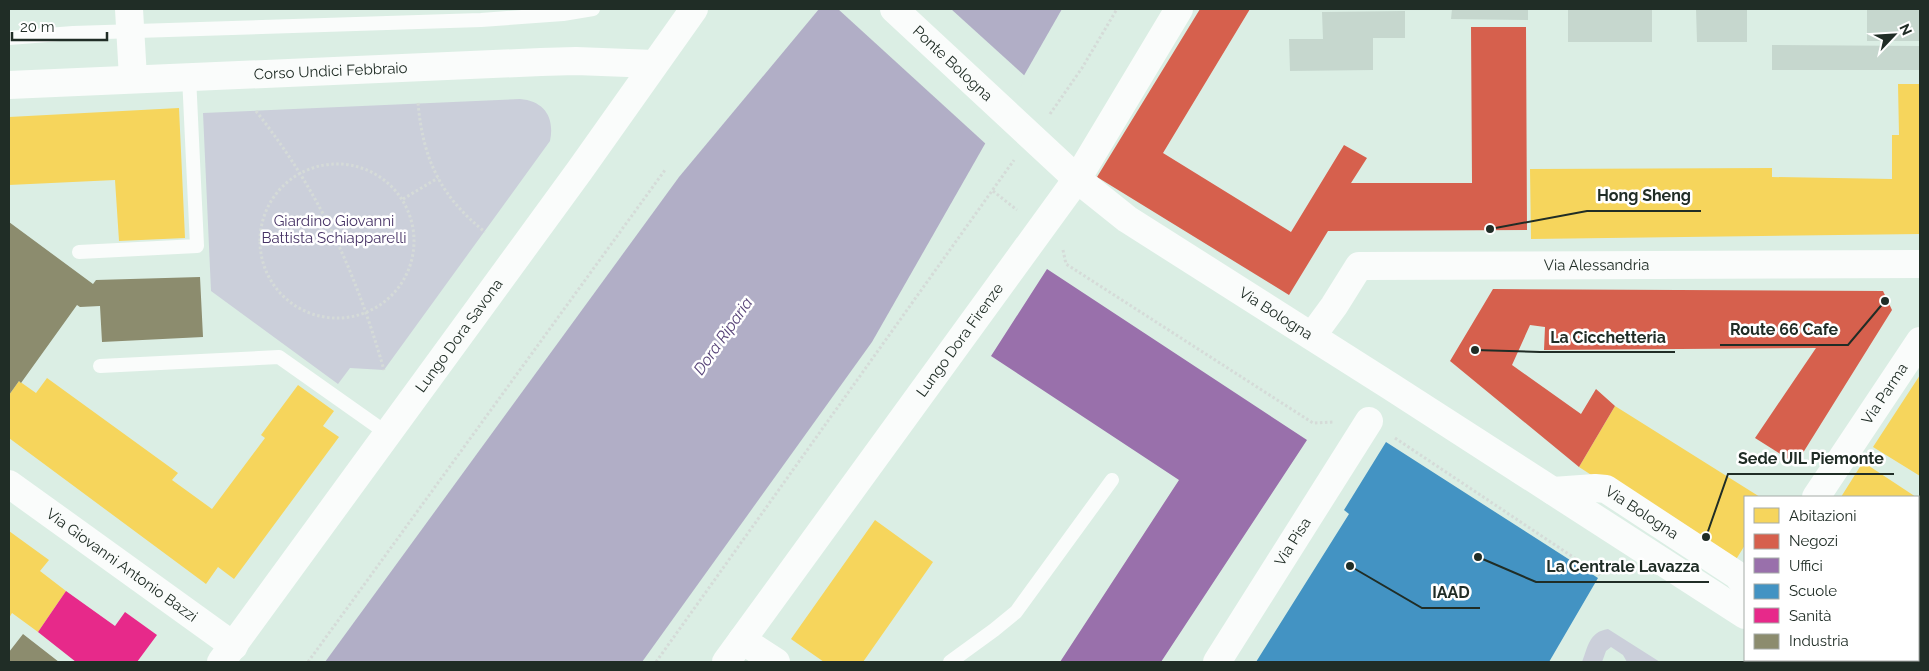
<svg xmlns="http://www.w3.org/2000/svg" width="1929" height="671" font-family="Raleway,sans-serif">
<rect width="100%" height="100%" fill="#dbeee4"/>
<path fill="#cbcfda" d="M520,99C544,101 555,117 550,141L384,370L350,368L338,384L211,291L203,113Z
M1608,629L1660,662H1627L1623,655L1611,647L1606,651L1602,662H1582C1588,647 1589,632 1608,629Z"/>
<path fill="#b1aec6" d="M819,9H1062L872,342L642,662H325L679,177Z"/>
<path fill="#dbeee4" d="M838,9H951L1026,77L987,145Z"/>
<path fill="#f6d55c" d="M1898,84H1920V234L1531,239L1530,169L1772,168V177L1892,179V135H1899Z
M179,108L185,238L119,241L115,180L9,185V117Z
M1920,375V476L1873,447Z
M47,378L178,473L172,480L212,509L265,438L261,435L298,385L334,411L323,426L339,437L234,579L218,567L206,584L9,438V395L19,381L36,393Z
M1615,406L1760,497H1745V545L1732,566L1579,467Z
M1863,462L1916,497H1841Z
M875,520L933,562L863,662H824L791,639Z
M9,531L49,560L40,571L66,591L38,632L12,613L9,618Z
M1918,595L1920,597V662H1907L1903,660H1918Z"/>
<path fill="#d6604d" d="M1200,9H1250L1163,153L1291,232L1344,145L1367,158L1351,183H1472L1471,27H1526L1527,230L1328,231L1289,295L1097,177Z
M1493,289L1883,291L1892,310L1796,464L1755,438L1816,348L1544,350L1545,327L1530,325L1512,365L1581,414L1596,389L1615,406L1579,467L1450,361Z"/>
<path fill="#9970ab" d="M1047,269L1307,440L1161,662H1060L1179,480L991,356Z"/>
<path fill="#4393c3" d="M1386,442L1598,578L1549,662H1256L1349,514L1344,510Z"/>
<path fill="#e7298a" d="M66,591L115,626L125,612L157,635L137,662H76L38,632Z"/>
<path fill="#8c8c6e" d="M9,222L93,284L96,280L200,277L203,337L102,342L100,306L80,307L77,305L21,383L19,381L9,395Z
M23,634L59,662H9V652Z"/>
<path fill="#c6d7ce" d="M1452,9H1528V20L1451,19Z
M1568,9H1652V42H1568Z
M1696,9H1747V42H1697Z
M1867,9H1920V41H1867Z
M1405,11V38H1373V70L1290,71L1289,39H1323L1322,12Z
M1772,45L1920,46V70H1772Z"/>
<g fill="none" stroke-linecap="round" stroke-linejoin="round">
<path stroke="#d5dbd8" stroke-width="3" stroke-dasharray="2.5 2.5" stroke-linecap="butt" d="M418,103C423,159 440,196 485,232
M256,111C319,191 356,272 384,370
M1050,114L1082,68L1117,9
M260 241a77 77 0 1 1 154 0a77 77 0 1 1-154 0Z
M993,191L1017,210
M403,199L438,178
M1063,250L1066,264L1313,423L1334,422
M1395,438L1600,575
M308,662L665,170
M656,662L1014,160"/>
<path stroke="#fafcfb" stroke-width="14" d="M9,38L73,33L481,20L563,14L593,9
M79,252L197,246L189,76
M100,366L279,357L388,434
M950,662L994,630L1016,612L1112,480"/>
<g stroke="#fafcfb" stroke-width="28">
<path d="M129,9L133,78"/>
<path id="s1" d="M1312,336L1334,306L1359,266L1920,264"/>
<path id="s2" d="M9,484L234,646"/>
<path id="s3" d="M1553,491L1595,488L1606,489L1737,575L1745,585"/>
<path id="s4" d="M1816,497L1920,341"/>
<path d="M742,640L776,662"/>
<path d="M1776,660L1778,662"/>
<path id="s5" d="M1217,662L1369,421"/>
</g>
<g stroke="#fafcfb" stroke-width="28">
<path id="s6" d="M894,9L1077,179L1127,219L1390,386L1745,615"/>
<path id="s7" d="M9,85L541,62L576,61L654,64"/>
<path d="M1817,660L1821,662"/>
<path id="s8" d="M221,662L580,170L694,9"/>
<path id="s9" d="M726,662L1077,179L1179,9"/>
</g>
</g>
<g text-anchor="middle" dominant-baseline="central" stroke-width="5" stroke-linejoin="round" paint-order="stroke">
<g font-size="15" fill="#202d26" stroke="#fff">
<text stroke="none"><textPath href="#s6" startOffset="80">Ponte Bologna</textPath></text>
<text stroke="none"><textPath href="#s7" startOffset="322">Corso Undici Febbraio</textPath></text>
<text stroke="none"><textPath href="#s1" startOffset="322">Via Alessandria</textPath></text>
<text stroke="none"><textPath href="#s6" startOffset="490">Via Bologna</textPath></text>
<text stroke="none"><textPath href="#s8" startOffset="404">Lungo Dora Savona</textPath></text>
<text stroke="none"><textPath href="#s9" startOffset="398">Lungo Dora Firenze</textPath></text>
<text stroke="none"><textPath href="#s4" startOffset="124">Via Parma</textPath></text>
<text stroke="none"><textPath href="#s3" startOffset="96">Via Bologna</textPath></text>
<text stroke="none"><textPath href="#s5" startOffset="142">Via Pisa</textPath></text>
<text stroke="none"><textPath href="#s2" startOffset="139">Via Giovanni Antonio Bazzi</textPath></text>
</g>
<g font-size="15" fill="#473366" stroke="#fff">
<text x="334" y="221">Giardino Giovanni<tspan x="334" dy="17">Battista Schiapparelli</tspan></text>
</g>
<g font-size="16" font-style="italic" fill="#574378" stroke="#fff">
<text transform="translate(723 336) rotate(-55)">Dora Riparia</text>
</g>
</g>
<path fill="none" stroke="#202d26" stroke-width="2" d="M1490 229L1587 211H1701M1885 301L1848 345H1720M1475 350L1540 352H1675M1706 537L1728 474H1894M1478 557L1536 582H1709M1350 566L1422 608H1480"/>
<g fill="#202d26" stroke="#fff" stroke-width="2">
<circle cx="1490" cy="229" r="5"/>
<circle cx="1885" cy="301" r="5"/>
<circle cx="1475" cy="350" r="5"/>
<circle cx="1706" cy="537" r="5"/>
<circle cx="1478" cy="557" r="5"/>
<circle cx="1350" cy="566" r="5"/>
</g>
<g font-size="16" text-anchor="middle" font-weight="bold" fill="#202d26" stroke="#fff" stroke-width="5" stroke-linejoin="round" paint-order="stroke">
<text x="1644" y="201">Hong Sheng</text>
<text x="1784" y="335">Route 66 Cafe</text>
<text x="1608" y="343">La Cicchetteria</text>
<text x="1811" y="464">Sede UIL Piemonte</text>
<text x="1623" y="572">La Centrale Lavazza</text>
<text x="1451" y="598">IAAD</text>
</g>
<rect width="1929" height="671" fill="none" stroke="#202d26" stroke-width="20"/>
<rect x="1744" y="496" width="175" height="165" fill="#ffffff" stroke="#a6aba8"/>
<rect x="1754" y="508" width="25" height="15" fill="#f6d55c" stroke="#a6aba8"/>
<text x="1789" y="521" font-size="15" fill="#202d26">Abitazioni</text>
<rect x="1754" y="534" width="25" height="15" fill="#d6604d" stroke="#a6aba8"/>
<text x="1789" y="546" font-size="15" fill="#202d26">Negozi</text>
<rect x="1754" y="558" width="25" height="15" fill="#9970ab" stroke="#a6aba8"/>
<text x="1789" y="571" font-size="15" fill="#202d26">Uffici</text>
<rect x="1754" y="584" width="25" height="15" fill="#4393c3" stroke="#a6aba8"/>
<text x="1789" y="596" font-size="15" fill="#202d26">Scuole</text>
<rect x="1754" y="608" width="25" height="15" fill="#e7298a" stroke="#a6aba8"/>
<text x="1789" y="621" font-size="15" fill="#202d26">Sanità</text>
<rect x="1754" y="634" width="25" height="15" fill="#8c8c6e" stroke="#a6aba8"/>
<text x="1789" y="646" font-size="15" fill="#202d26">Industria</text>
<g transform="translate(1894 35) rotate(65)" stroke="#ffffff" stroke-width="4" paint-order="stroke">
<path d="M0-4L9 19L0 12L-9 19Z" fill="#202d26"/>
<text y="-8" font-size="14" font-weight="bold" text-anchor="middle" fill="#202d26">N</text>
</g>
<path d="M12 32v8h95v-8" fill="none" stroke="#202d26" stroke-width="2.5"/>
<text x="20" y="32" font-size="15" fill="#202d26" stroke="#ffffff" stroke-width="4" paint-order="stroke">20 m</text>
</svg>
